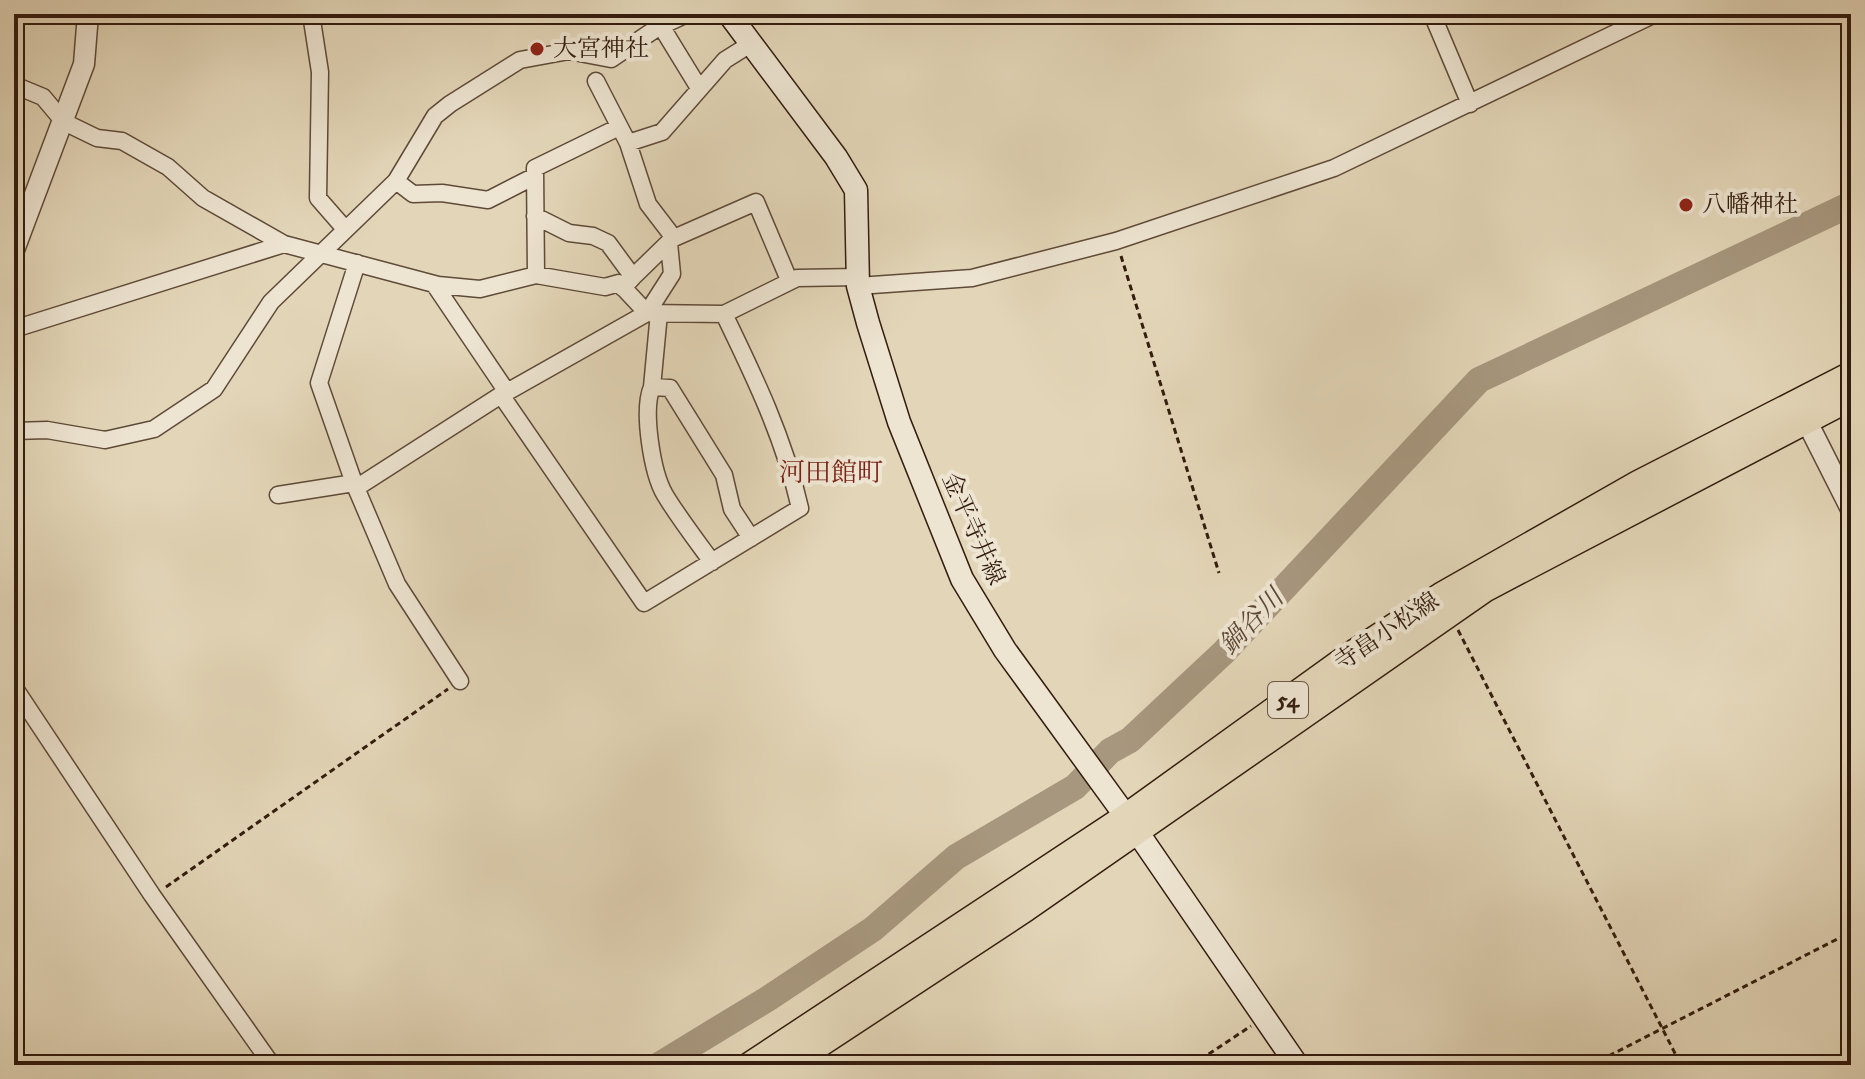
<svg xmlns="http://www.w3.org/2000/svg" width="1865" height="1079" font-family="'IM FELL DW Pica','Noto Serif JP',serif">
<rect width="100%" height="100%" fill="#e3d6b8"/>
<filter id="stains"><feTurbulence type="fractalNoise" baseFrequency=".0025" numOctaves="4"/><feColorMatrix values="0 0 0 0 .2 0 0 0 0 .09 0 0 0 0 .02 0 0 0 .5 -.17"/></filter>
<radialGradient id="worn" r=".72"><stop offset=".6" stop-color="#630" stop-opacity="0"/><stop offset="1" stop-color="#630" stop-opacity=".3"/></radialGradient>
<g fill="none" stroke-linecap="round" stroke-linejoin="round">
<path stroke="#a7977e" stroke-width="26" d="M659,1065L769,998L873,929L956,857L1075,787L1110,751L1130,740L1224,652L1479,380L1851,204"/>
<g stroke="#5f4a38" stroke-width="19">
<path id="minor" d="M311,14L320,72L318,198L345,229
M1432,14L1470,104
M661,26L699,88
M596,81L628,143L648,204L674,238L756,202L789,280
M14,85L43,97L64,122L97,138L122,141L168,167L203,198L284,244L438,285L480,289L536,275L605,287L619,283L647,313L724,314L797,278L859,277
M628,143L662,132L725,60L752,43
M396,181L413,194L442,193L488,200L535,176
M535,216L569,233L593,236L608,243L633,277L623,288
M357,263L319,383L354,483L397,584L460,681
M536,275L535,168L617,128
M633,277L672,239
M434,284L507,392L647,313L672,274L669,243
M858,286L972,278L1116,241L1334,168L1655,14
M659,313L652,387C642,410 652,473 665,495C679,518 696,540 712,562
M14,329L284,244
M652,387L670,388L724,475L732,509L751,538
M507,392L501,395L644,603L800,508C784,438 755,378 724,314
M14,431L47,430L105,440L154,429L214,389L271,302L396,181L435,116L450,104L520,60L569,51L611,59L657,28L687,14
M356,488L501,395
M278,495L354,483
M14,687L152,895L272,1065"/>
</g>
<g stroke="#5f4a38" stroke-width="23">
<path id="tertiary" d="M14,250L84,64L88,14
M1801,410L1851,509"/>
</g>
<g stroke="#331c0e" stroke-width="25">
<path id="secondary" d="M729,14L836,157L856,190L858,286L868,323L899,422L962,579L1005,650L1138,833L1297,1065"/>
</g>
<g stroke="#331c0e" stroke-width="27">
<path id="primary" d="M749,1065L1126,816L1351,654L1441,595L1638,483L1851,374
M789,1065L1026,909L1486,589L1851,398"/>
</g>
<path stroke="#331c0e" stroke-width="3" stroke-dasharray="6 4" stroke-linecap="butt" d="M1121,256L1219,573
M1458,630L1681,1065
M166,887L448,689
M1192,1065L1251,1026
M1591,1065L1851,932"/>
<use href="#minor" stroke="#ede4d1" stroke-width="16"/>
<use href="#tertiary" stroke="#ede4d1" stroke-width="20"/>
<use href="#secondary" stroke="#ede4d1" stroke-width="22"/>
<use href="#primary" stroke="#e3d6b8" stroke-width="24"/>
</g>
<g fill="#8f2418" stroke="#ede4d1" stroke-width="3">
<circle cx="537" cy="49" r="8"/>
<circle cx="1686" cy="205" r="8"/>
</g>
<g text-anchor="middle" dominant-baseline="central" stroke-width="8" stroke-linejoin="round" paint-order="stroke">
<rect fill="#ede4d1" stroke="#6b5848" stroke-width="2" x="1268" y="682" width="40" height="36" rx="6"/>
<g font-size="22" font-weight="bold" fill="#331c0e">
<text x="1288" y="700">54</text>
</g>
<g font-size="24" fill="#331c0e" stroke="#ede4d1" text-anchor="start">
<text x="553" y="49">大宮神社</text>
<text x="1702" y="205">八幡神社</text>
</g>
<g font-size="24" fill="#331c0e" stroke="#ede4d1">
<text transform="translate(973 529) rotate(66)">金平寺井線</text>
<text transform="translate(1387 632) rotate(-34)">寺畠小松線</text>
</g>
<g font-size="26" fill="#7a1f14" stroke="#ede4d1">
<text x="831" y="473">河田館町</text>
</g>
<g font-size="26" font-style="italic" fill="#5c4735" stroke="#ede4d1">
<text transform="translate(1252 622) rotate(-46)">鍋谷川</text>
</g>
</g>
<rect width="1865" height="1079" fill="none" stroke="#e3d6b8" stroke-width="48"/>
<rect x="16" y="16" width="1833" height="1047" fill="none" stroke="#331c0e" stroke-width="4"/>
<rect x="24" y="24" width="1817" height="1031" fill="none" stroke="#331c0e" stroke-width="2"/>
<rect width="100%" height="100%" filter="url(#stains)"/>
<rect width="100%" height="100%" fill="url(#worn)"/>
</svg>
